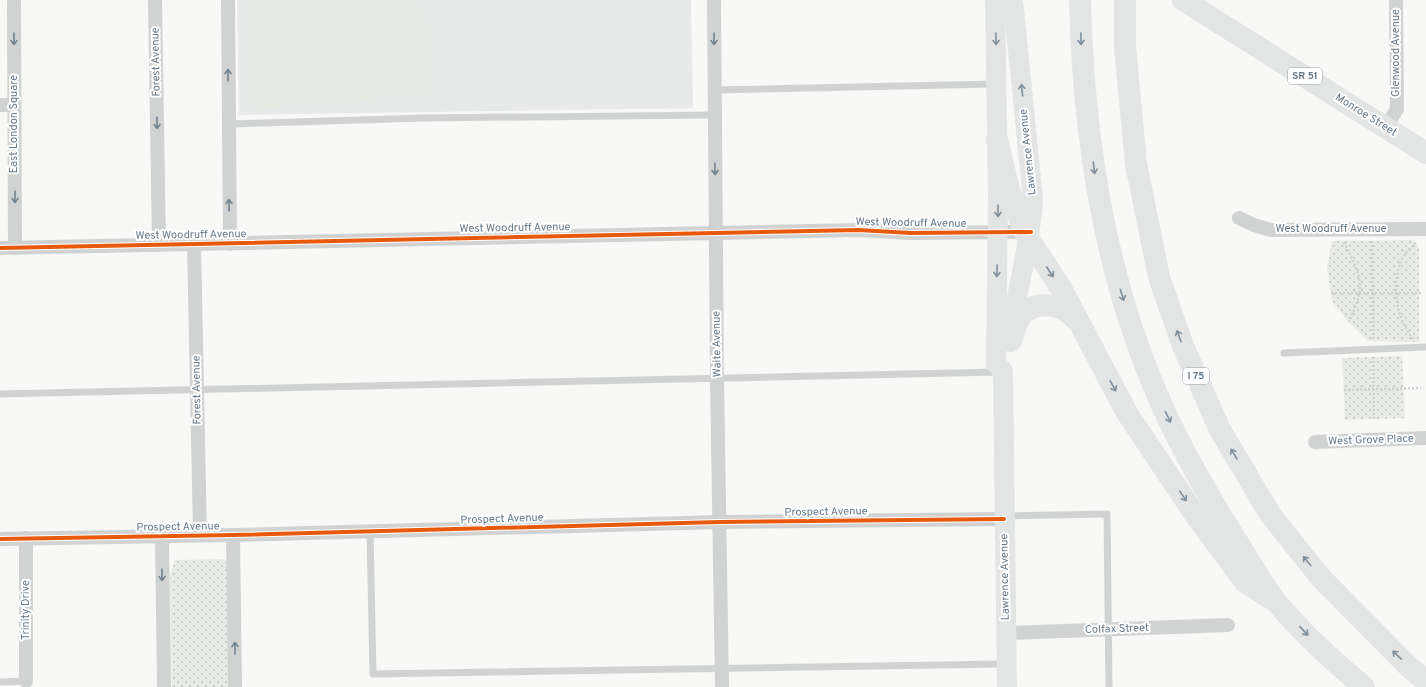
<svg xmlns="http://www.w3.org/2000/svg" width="1426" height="687" font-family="Overpass,sans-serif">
<defs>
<pattern id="green-dots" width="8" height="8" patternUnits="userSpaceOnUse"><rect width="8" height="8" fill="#e8ebe5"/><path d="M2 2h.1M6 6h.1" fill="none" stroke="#c0c3bf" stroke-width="1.8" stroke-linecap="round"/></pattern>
</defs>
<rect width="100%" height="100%" fill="#f8f8f7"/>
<path fill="#e8e9e9" d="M237,0H691L693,108L239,115Z"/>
<path fill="url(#green-dots)" d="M1413,240L1419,248V342L1368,341L1346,319L1332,301L1327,267L1332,241Z
M1402,356L1405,418L1345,420L1342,358Z
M225,559L229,571L231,687H172L170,575L175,560Z"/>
<path fill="#e8ebe5" d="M251,0H415L428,28L432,58V94L260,109L247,94Z"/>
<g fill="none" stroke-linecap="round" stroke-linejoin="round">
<path stroke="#cecfd0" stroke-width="2.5" stroke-dasharray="2 2" stroke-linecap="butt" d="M1372,241L1373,340
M1344,242C1362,278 1366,285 1349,322
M1331,293H1421
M1413,339C1396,316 1390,286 1402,259C1405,253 1412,247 1416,242
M1373,357L1374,419
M1344,390L1421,388"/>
<path stroke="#d1d3d3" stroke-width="7" d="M715,90L994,84
M228,124L423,118L715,115
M1284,353L1426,347
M0,394L998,372
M1006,516L1107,514L1109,687
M370,531L373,674L1005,664
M0,682L26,681"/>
<path stroke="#d1d3d3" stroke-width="14" d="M14,0L15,248
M155,0L159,245
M228,0L230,244
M714,0L717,378L722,687
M0,105H14
M1386,127L1397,109L1396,0
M1239,218L1254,225L1271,230L1426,229
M194,244L200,535
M0,248L858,230L911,233L1031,232
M1315,442L1426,438
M233,535L235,687
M162,536L164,687
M26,538V681
M0,539L233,535L720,522L1004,519
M1006,633L1228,625"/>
<path stroke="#e3e4e4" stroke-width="20" d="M995,0L998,196L996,364L1003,371L1007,687
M1012,333C1016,288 1031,244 1033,199L1013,0"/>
<path stroke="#e3e4e4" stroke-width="22" d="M1183,0L1426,153"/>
<path stroke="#e3e4e4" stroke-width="22" d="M1080,0C1083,129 1102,260 1151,380C1172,432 1200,482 1230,530C1246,554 1260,582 1278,604C1303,634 1334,662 1364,687
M1125,0V47L1136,164L1159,277L1183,346L1220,430L1270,514L1321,578L1408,666L1426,681
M997,139L1009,190L1024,231L1062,290L1127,413L1196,516L1245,582L1270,598
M1011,341C1014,332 1016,322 1022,315C1038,298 1064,305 1077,321"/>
<g stroke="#fff" stroke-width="6">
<path id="cycleway" d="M0,248L858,230L911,233L1031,232
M0,539L233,535L720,522L1004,519"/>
</g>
<use href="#cycleway" stroke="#e8590c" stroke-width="4"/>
</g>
<defs><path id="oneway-shaft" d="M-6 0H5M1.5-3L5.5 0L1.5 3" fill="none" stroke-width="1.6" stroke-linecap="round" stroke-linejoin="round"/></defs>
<g stroke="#708290">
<use href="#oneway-shaft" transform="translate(14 39) rotate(90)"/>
<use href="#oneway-shaft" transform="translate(714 39) rotate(90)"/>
<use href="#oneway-shaft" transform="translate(228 75) rotate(-90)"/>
<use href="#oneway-shaft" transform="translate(157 123) rotate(89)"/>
<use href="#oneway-shaft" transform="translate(715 169) rotate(89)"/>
<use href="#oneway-shaft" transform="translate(15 197) rotate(90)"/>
<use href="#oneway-shaft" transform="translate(229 205) rotate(-91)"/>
<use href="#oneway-shaft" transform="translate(162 575) rotate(89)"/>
<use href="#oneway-shaft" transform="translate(235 648) rotate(-91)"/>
</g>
<g stroke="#7e8e9b">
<use href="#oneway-shaft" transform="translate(996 39) rotate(89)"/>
<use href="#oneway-shaft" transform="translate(1081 39) rotate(89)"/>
<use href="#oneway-shaft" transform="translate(1022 90) rotate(-97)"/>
<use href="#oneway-shaft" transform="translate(1094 168) rotate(83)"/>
<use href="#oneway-shaft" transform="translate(998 211) rotate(90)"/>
<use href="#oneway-shaft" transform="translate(997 271) rotate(92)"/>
<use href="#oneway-shaft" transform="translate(1050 272) rotate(57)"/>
<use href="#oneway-shaft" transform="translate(1122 295) rotate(73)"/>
<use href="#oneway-shaft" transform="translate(1179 336) rotate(-109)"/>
<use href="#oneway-shaft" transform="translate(1113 386) rotate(62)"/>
<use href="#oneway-shaft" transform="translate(1168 417) rotate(65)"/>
<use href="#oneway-shaft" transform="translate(1234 454) rotate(-121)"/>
<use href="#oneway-shaft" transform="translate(1183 496) rotate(56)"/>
<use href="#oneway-shaft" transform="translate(1307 561) rotate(-129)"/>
<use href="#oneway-shaft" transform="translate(1304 631) rotate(47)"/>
<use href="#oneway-shaft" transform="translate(1397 655) rotate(-136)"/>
</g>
<g text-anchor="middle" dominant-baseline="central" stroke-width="4" stroke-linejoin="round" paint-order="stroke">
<g fill="#fff" stroke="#93a1ac" stroke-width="1">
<rect x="1288" y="68" width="34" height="16" rx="3"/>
<rect x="1183" y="368" width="26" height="16" rx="3"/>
</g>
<g font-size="10" font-weight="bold" fill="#657989">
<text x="1305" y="76">SR 51</text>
<text x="1196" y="376">I 75</text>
</g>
<g font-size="11" fill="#657989" stroke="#fff">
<text transform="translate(1396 53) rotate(-90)">Glenwood Avenue</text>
<text transform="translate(156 62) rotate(-91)">Forest Avenue</text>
<text transform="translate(1366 115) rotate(32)">Monroe Street</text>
<text transform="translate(14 124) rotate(-90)">East London Square</text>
<text transform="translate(1028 152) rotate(-96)">Lawrence Avenue</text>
<text transform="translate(911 223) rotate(1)">West Woodruff Avenue</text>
<text transform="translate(515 228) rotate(-1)">West Woodruff Avenue</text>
<text x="1331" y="229">West Woodruff Avenue</text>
<text transform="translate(191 235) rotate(-1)">West Woodruff Avenue</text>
<text transform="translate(717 344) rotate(-91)">Waite Avenue</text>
<text transform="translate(197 390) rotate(-91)">Forest Avenue</text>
<text transform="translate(1371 440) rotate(-2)">West Grove Place</text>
<text transform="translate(826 512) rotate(-1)">Prospect Avenue</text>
<text transform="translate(502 519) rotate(-2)">Prospect Avenue</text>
<text transform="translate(178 527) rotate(-1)">Prospect Avenue</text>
<text transform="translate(1005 577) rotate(-91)">Lawrence Avenue</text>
<text transform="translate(26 610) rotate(-90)">Trinity Drive</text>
<text transform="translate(1117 629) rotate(-2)">Colfax Street</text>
</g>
</g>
</svg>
